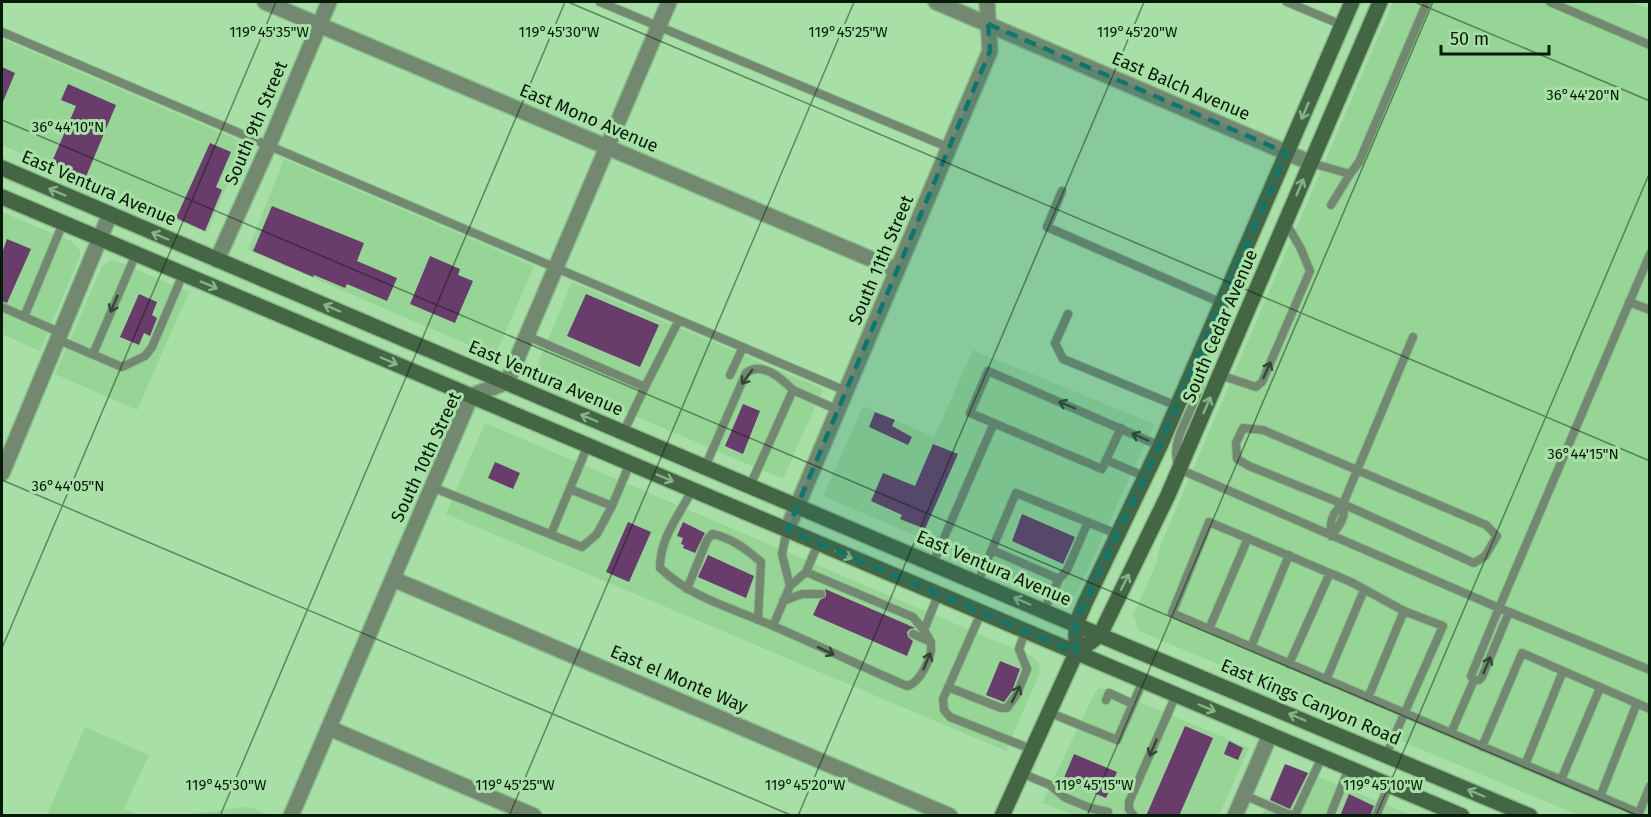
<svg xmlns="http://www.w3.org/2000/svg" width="1651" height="817" font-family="'Fira Sans',sans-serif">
<rect width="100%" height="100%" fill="#a7dfa7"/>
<path fill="#97d597" d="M1393,2H1631L1649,9V815H1578L1139,631L1133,615L1156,564L1161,544Z
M2,39L245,143L207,233L2,145Z
M284,159L534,266L495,356L248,250Z
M2,212L73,242L80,251V257L40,351L2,334Z
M110,260L119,262L189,292L137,410L55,374L102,266Z
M572,282L823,389L783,479L534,373Z
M973,350L1154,424L1077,594L1064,599L823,496L863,406L934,437Z
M485,423L1033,657L1039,663L1040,672L1006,751L446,514Z
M1100,688L1113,691L1249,748L1219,815H1073L1042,803L1095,692Z
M85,727L149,755L124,809L140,815H47Z
M1286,765H1290L1411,815L1262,816L1283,767Z
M242,807L253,808L268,815H185Z"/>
<path fill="#683c6b" d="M2,67L15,73L2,104Z
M68,84L116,105L85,179L51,164L76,106L61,100Z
M210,143L231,152L216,187L222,190L205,231L176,218Z
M272,206L364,243L357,261L397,278L387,301L347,284L345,288L314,275L313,277L253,251Z
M7,239L31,249L7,303L2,301V253Z
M430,256L460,269L458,275L473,281L455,323L410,304Z
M139,294L157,302L152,315L157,318L150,336L144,333L139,345L120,337Z
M586,294L659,325L640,367L567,336Z
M743,404L760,411L743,454L725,446Z
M875,412L895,420L892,426L912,437L908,445L869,427Z
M933,444L958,454L925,529L900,519L902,515L871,501L883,473L915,486Z
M495,462L520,473L513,489L488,478Z
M1022,514L1075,537L1063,564L1012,541Z
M628,522L651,532L629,582L606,572Z
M683,522L705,533L695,553L683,548L684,545L681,544L683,538L677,536Z
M708,555L754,576L746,598L698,577Z
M825,589L913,627L915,628L910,629L907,632L908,637L913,641L907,656L813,615L820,600L826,596Z
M1000,661L1020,669L1012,691L1004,702L986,695Z
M1185,726L1213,738L1179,816H1146Z
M1229,741L1243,748L1238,760L1224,754Z
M1074,754L1117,772L1106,798L1063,780Z
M1285,764L1308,773L1290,809L1270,800Z
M1349,794L1374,806L1370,816H1340Z"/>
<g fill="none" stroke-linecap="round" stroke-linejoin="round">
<g stroke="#8abc8a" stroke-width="10">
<path id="lane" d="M600,2L950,148
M1287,2L1342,25
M1550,2L1650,45
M2,32C282,153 565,271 846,391
M1311,163L1350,174L1359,162L1427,2
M1062,191L1047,227L1222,303
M1331,205L1350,174
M1629,302L1650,310
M2,307L61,333
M1068,314L1055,343L1063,359L1177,406
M24,317L63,223
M527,336L645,387L623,433
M59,340L122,367L145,356L152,347L183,274
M93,354L136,254
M1200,363C1200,369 1201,376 1200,382C1196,412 1167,438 1179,469L1499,608L1650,254
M730,375L743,347
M1220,375L1256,387L1262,382L1310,271L1301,249L1286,223
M645,387L679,320
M1121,428L1102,469L970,413L988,371L1160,446
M1243,428L1263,430L1486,525L1497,536L1485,556L1474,563L1343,504L1249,466L1237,459L1236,443Z
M1106,460L1144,476
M705,467L746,373C762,361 781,378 793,390
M750,486L793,390L838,410
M432,487L582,547L597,534L612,506L630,463
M570,489L612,506
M692,490C679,516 660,537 660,568C693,599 733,608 773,626C818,645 862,667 907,686C920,683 935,654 930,641C927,632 919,625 913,617L806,572
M1343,504L1413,337
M1343,504C1347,516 1339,527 1331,536C1329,523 1333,511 1343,504Z
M787,530L782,554L790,586
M551,534L588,445
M992,550L1059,579
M933,563L994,423
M978,582L1016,493L1117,534
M687,589L707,540L712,534C732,538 746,549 761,562L758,620
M783,601L802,594H821
M1044,610L1059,579L1067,570L1088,522
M1509,612L1482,677L1479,680H1474L1471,676L1499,608L1509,612L1650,670
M981,613L943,699L944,710L950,717L1031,749
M773,626L790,586L806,572L818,544
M1209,629L1248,538
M924,630L938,595
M913,634L931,642
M1251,647L1289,555
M1289,664L1330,573
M1326,680L1364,590
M948,687L1001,708H1007L1017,694L1027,669L1019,649L1025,632
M1368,698L1404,611
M1106,700L1109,693L1133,704
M1048,712L1117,740L1143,681
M1451,733L1474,680
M1482,747L1522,653L1650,709
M1386,755L1443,626L1404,611L1351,582L1209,522L1172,613C1327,680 1483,747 1639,813L1650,786
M1525,765L1563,671
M1021,773L1050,785L1064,797L1090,808L1108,812
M1561,780L1600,688
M1244,795L1290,815L1296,813L1322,757
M1600,797L1637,703
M1134,816L1129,809V802L1176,695
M1330,816L1349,768
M1376,816L1389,785"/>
</g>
<g stroke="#8abc8a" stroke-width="18">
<path id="street" d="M265,2L897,270
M936,2L1311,163
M217,260L268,147L329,2
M2,473L110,214
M787,530L990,51L987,2
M393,579L950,816
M329,728L534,816
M291,816L471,396L507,382L669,2
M1235,816L1270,735"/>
</g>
<g stroke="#8abc8a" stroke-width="18">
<path id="secondary" d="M2,168L1123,645L1530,816
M2,197L1462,816
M1076,653L1100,635L1168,495L1380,2
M1002,816L1076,653V624L1085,603L1160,446L1352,2"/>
</g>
<use href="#lane" stroke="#728871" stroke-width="8"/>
<use href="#street" stroke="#728871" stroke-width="15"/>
<use href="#secondary" stroke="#456645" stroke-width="15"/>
</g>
<defs><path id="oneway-shaft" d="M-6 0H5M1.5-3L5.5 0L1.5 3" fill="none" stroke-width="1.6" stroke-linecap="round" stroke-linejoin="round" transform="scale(1.5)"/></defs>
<g stroke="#85b585">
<use href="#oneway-shaft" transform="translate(1305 111) rotate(113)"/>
<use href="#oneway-shaft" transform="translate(1300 187) rotate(-67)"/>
<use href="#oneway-shaft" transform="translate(57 192) rotate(-157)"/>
<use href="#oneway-shaft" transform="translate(160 236) rotate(-157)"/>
<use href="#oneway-shaft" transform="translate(209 285) rotate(23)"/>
<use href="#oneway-shaft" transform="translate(332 308) rotate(-157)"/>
<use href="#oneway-shaft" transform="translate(389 361) rotate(23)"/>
<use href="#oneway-shaft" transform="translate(1207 405) rotate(-67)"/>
<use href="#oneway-shaft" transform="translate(589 418) rotate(-157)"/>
<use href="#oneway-shaft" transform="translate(665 478) rotate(23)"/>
<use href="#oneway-shaft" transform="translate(844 555) rotate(23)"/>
<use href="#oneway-shaft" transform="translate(1125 582) rotate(-63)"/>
<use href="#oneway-shaft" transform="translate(1022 601) rotate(-157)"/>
<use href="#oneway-shaft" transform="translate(1207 708) rotate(23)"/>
<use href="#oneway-shaft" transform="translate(1297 717) rotate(-157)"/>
<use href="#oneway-shaft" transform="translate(1476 793) rotate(-157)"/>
</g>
<g stroke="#314731">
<use href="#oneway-shaft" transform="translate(114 304) rotate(113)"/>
<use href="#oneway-shaft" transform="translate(1267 370) rotate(-66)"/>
<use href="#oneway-shaft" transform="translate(747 377) rotate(126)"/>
<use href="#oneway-shaft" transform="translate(1067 405) rotate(-157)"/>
<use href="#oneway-shaft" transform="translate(1140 437) rotate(-156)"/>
<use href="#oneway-shaft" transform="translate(826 651) rotate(25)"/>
<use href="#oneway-shaft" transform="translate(927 661) rotate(-67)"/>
<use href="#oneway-shaft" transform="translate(1487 665) rotate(-67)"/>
<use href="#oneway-shaft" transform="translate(1016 694) rotate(-63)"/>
<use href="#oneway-shaft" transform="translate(1153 748) rotate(113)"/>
</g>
<path fill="#0f766e" fill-opacity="0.2" stroke="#0f766e" stroke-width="4.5" stroke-dasharray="12 8" stroke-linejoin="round" d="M988,24L1287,153L1160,446L1085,603L1076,624V653L787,530L990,51Z"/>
<path fill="none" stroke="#061b07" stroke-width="1.5" stroke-opacity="0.45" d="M568,2L1650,461M1415,2L1650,101M2,120L1639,816M2,480L793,816M2,648L276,2M220,816L565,2M509,816L854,2M798,816L1144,2M1087,816L1433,2M1376,816L1650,172"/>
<g text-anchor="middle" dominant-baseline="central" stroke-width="6" stroke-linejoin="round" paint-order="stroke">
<g font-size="18" fill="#061b07" stroke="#a7dfa7">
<text transform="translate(1181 86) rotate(23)">East Balch Avenue</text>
<text transform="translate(589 118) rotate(23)">East Mono Avenue</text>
<text transform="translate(256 123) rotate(-67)">South 9th Street</text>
<text transform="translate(99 188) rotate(23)">East Ventura Avenue</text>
<text transform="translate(881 260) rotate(-67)">South 11th Street</text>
<text transform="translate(1220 326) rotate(-67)">South Cedar Avenue</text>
<text transform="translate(546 378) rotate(23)">East Ventura Avenue</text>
<text transform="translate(426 457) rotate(-65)">South 10th Street</text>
<text transform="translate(994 568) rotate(23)">East Ventura Avenue</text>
<text transform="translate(679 679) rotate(23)">East el Monte Way</text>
<text transform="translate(1311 702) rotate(23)">East Kings Canyon Road</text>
</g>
</g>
<g font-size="15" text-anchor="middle" fill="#061b07" stroke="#a7dfa7" stroke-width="6" stroke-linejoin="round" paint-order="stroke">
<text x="269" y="37">119°45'35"W</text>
<text x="559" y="37">119°45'30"W</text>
<text x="1137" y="37">119°45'20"W</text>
<text x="848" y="37">119°45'25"W</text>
<text x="1583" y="100">36°44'20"N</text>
<text x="68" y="132">36°44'10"N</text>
<text x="1583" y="459">36°44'15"N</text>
<text x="68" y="491">36°44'05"N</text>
<text x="226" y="790">119°45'30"W</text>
<text x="515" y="790">119°45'25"W</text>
<text x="805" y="790">119°45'20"W</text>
<text x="1094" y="790">119°45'15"W</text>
<text x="1383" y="790">119°45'10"W</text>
</g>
<rect width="1651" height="817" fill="none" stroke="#061b07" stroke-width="6"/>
<path d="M1441 45v9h108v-9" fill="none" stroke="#061b07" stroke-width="3"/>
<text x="1450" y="45" font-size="18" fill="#061b07" stroke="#a7dfa7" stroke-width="4.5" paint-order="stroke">50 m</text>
</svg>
